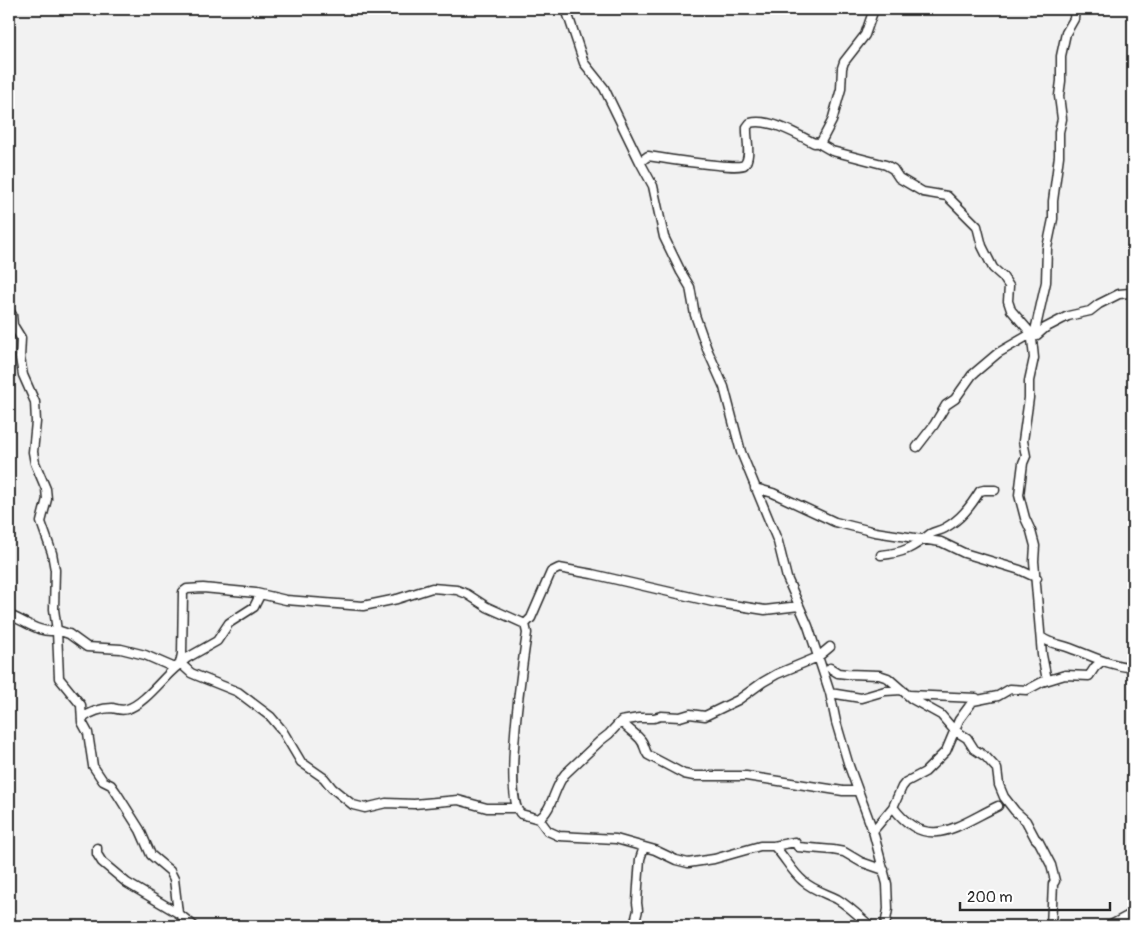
<svg xmlns="http://www.w3.org/2000/svg" width="1142" height="935" font-family="Pangolin,sans-serif">
<rect width="100%" height="100%" fill="#f2f2f2"/>
<filter id="ink" filterUnits="userSpaceOnUse"><feTurbulence type="fractalNoise" baseFrequency=".02" numOctaves="2"/><feDisplacementMap in="SourceGraphic" scale="10" xChannelSelector="R" yChannelSelector="G"/><feConvolveMatrix kernelMatrix="1 2 1 2 8 2 1 2 1" color-interpolation-filters="sRGB"/></filter>
<g filter="url(#ink)">
<g fill="none" stroke-linecap="round" stroke-linejoin="round">
<g stroke="#2b2b2b" stroke-width="11">
<path id="minor" d="M566,9L584,63L604,88L640,162L653,186L664,237L681,272L690,287L695,315L707,349L724,387L741,452L778,542L787,578L808,626L830,693L836,722L849,766L873,831L887,884L888,909L885,926
M818,143L832,151L886,165L893,169L899,178L923,192L947,196L977,226L982,246L993,268L1003,277L1009,286L1008,301L1011,310L1030,332L1029,335L1032,339L1034,358L1029,381V398L1023,441L1026,456L1023,463L1019,495L1025,518L1031,531L1035,546L1034,561L1042,655L1047,680
M640,162L648,156C660,158 739,170 744,165C752,157 746,138 747,127L750,123C769,118 797,134 814,143L821,142L832,121L841,89L842,68L844,62L865,35L874,9
M9,310L12,315L13,325L21,338L20,358L23,375L35,402L36,422L33,452L35,463L46,489L47,499L41,522L52,553L55,570L54,609L57,631L59,678L81,705L82,722L88,733L93,766L103,781L111,785L116,792L140,830L151,855L170,871L174,879L178,913L194,926
M1030,332L1035,331L1046,282L1047,248L1053,219V201L1059,156V132L1062,119L1059,96L1061,81V56L1066,33L1074,19L1075,9
M1037,335L1045,328L1068,316L1090,311L1099,304L1119,294L1129,293L1133,291
M917,447L934,425L946,405L955,399L972,375L998,353L1029,335
M755,488L773,493L835,522L875,532L941,542L964,553L1020,570L1037,578
M881,555C903,553 913,548 930,534C935,531 940,531 945,528C961,519 970,507 980,491L984,490H995
M9,615C23,620 41,635 57,630L69,634L87,647L121,649L145,655L175,668L187,658L217,641L229,623L254,607L260,595
M525,624L531,618L551,572L559,568L592,574L713,602L765,610L799,606
M1041,637C1050,644 1059,644 1070,648C1092,656 1108,665 1133,668
M830,668L838,673L847,674L879,675L888,678L912,699L941,715L954,730L967,738L974,749L986,757L997,769L999,785L1004,797L1015,811L1026,821L1035,838L1039,842L1051,865L1055,881L1053,884L1051,926
M830,693L861,698L885,691L902,690
M909,695L976,698
M83,718C90,712 102,708 112,708C117,709 122,711 127,709C143,705 163,678 175,668
M621,721C627,729 634,732 640,739C645,744 644,750 648,755L684,774L694,776H746L843,791H857
M893,807C927,853 956,826 998,806
M517,808H487L458,800L414,804L386,803L365,808L353,805L332,788L324,778L301,762L282,730L271,717L238,692L198,676L191,673L180,663L182,654L183,592L187,589L203,588L256,593L286,600L363,606L397,599L432,588L457,590L467,594L487,607L525,624L527,633C523,660 502,799 521,814L539,819L548,831L559,836L616,839L655,850L676,860L688,863L714,859L760,846H774L795,842L798,847L833,850L844,852L861,862L884,870
M539,819C553,809 554,787 565,774L600,741L609,734L621,721L639,718H654L661,716L680,717L690,714L705,716L738,700L763,682L777,674L818,657L830,647
M873,831L893,807L902,787L906,782L925,772L946,751L959,720L973,701L998,696L1010,689L1027,690L1042,682L1065,675L1089,676L1095,667L1102,661
M774,846C785,857 791,871 803,881C813,890 825,893 837,899C849,906 860,917 870,926
M97,848V854L102,862L127,883L178,913
M634,926L638,910L637,903L638,886L640,859L644,847
M1109,926L1133,913"/>
</g>
<use href="#minor" stroke="#fff" stroke-width="8"/>
</g>
</g>
<rect width="1142" height="935" fill="none" stroke="#fff" stroke-width="30"/>
<rect x="15" y="15" width="1112" height="905" fill="none" stroke="#2b2b2b" stroke-width="2" filter="url(#ink)"/>
<path d="M960 902v8h150v-8" fill="none" stroke="#2b2b2b" stroke-width="2.5"/>
<text x="967" y="902" font-size="15" fill="#2b2b2b" stroke="#ffffff" stroke-width="4" paint-order="stroke">200 m</text>
</svg>
